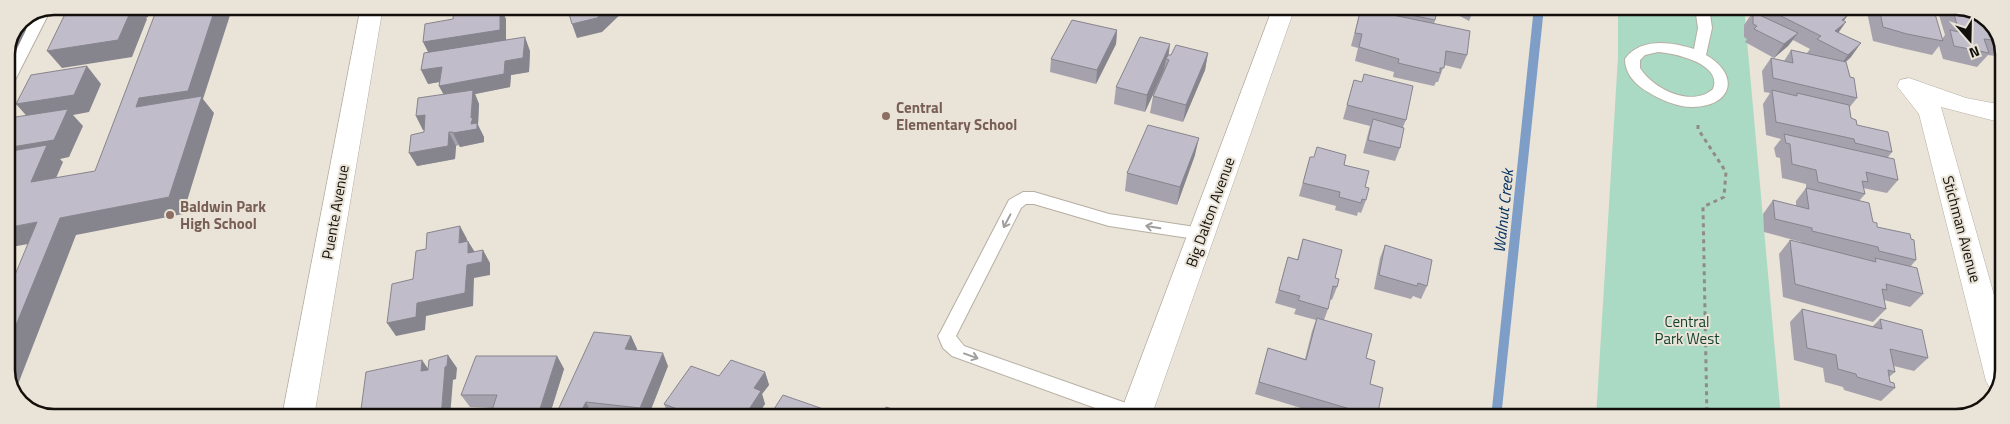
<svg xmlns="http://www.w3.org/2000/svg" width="2010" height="424" font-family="'Titillium Web',sans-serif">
<rect width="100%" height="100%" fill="#eae3d7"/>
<path fill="#aadac3" d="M1618,7H1744L1781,418H1596L1618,57Z"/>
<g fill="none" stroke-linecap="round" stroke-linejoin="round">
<path stroke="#7e9ec8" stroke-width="10" d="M1496,418L1539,7"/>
<g stroke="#b6aea3" stroke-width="2">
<path id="service" d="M1695,7H1709L1712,28L1706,55C1741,75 1732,107 1692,107C1677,107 1661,100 1648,92C1636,85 1625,74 1625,59C1640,37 1672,42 1694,49L1698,28ZM1658,52C1675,53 1723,64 1713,89C1692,108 1653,89 1640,68V60L1645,55Z
M48,9L50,11L13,84L11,87L6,89V69L34,14Z
M1023,192H1034L1109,214L1202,228L1208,230L1210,234L1208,238L1202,240L1109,226L1034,204H1026L1021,208L956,336L964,346L1143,409L1145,415L1144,417H1120L952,356L943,348L938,336L941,331L1009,200Z"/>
</g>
<g stroke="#b6aea3" stroke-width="1">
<path id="minor" d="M1273,7H1295L1151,417H1119Z
M1909,78L1966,98L2003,105V123L1941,107L2003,327V379L1995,392L1991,390L1986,381L1919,114L1897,86L1900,80Z"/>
</g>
<g stroke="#b6aea3" stroke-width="1">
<path id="tertiary" d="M361,6H383L314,417H282Z"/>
</g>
<path stroke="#918c83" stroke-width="3" stroke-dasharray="4 4" stroke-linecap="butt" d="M1698,125V129L1726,172L1724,197L1703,207L1707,418"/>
<use href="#service" fill="#fff" fill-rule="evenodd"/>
<use href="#minor" fill="#fff" fill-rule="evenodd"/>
<use href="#tertiary" fill="#fff" fill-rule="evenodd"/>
</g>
<path fill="#a5a2ad" d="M1219,7H1239L1237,11Z
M1363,7H1428L1435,20L1434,24L1467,55L1461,69L1444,65L1438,82H1436L1434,86L1393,77L1394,72L1355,61L1358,48L1351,46L1360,12L1363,13L1364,12L1362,11Z
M1456,7H1475L1469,21L1458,15L1456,9Z
M1769,7H1861L1858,12L1847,13L1844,21L1838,32L1851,57L1846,62L1850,77L1857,98L1849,108L1851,118L1857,125L1892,152L1888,157L1898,180L1887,193L1863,188L1865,194L1859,201L1873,222L1877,227L1916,260L1910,267L1923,294L1910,307L1884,300L1886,309L1873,322L1783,297L1779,254L1790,240L1801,243V242L1764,232L1763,214L1773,200L1796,206V201L1806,188V184L1782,178L1780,158L1776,157L1774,148L1781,139L1766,135L1763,104L1770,93L1764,92L1762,71L1771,58L1784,61L1791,50L1810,54L1807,53L1810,49L1793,40L1788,46L1774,58L1745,42L1747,39L1744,37V25L1753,12L1762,16L1767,9Z
M1866,7H1933L1942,39L1945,35L1938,12L1942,7H1965L1990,21L2003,48V57L1988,55L1977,67L1943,59L1939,46L1932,55L1897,47L1873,41Z
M506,19V40L530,51L529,72L511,75L510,87L475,94L479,104L478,125L484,137V142L460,147L459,145L456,146L455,159L417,166L424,130H423L416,116L444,94L439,86L440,82L428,84V52Z
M1117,30L1116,44L1096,84L1050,72L1051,59Z
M1208,53L1205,70L1183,122L1150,113L1153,96L1164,70L1145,112L1114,104L1116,87L1169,55H1171Z
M1354,80L1406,120L1403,127L1400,148L1395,161L1363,153L1370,126L1343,119Z
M1195,155L1177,205L1125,191L1127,173Z
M1310,157L1344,165L1365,187L1366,200L1361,213L1358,212L1357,216L1335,210L1336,206L1299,196Z
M1303,239L1335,278L1337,287L1332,300L1330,299L1328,309L1324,320L1366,358L1370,384L1377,417H1330L1255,394L1268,348L1305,359L1312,331L1316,320L1294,314L1296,309L1275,303L1288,257L1297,260Z
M1385,245L1427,286L1421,299L1413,296L1411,299L1374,289L1380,258Z
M1802,309L1872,327L1880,319L1928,358L1914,371L1894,366L1895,372L1889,377L1890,382L1895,388L1881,401L1844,390L1843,387L1825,382L1823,368L1794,360L1790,322Z
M631,336L637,349L636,350L668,366L648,417H616L592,414L591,417H562L558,410Z
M557,356L564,369L549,417H491L490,416L492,408L470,407L461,395Z
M765,372L769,385L762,394L765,404L756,417H671L669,416L664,404L719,376Z"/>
<path fill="#86848d" d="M93,6H152L148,17L146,18L147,19L132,57L62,68L47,51L81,27L67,10Z
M216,6H233L203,99L214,113L183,214L76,235L15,392L7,376V347L50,240L6,248V228L169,197L136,107L139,98Z
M500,6L506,19V44L430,56L423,42Z
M610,6L625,7V10L602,32L577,38L572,24Z
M1840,7H1861L1858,12L1834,15Z
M1849,14L1840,26L1846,22L1836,36L1826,44L1842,20Z
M20,23L26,30L13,57L6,58V54Z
M1117,30L1116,44L1096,84L1097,70Z
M1798,33L1788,46L1774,58L1784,44Z
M525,37L530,51L529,72L511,75L510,87L475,94L479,104L478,125L484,137V142L460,147L453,133L446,99L439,86L505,61Z
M1861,43L1851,57L1838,68L1848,55Z
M1170,44L1168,60L1166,59L1164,70L1145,112L1147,95Z
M1208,53L1205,70L1183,122L1186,105Z
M87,66L101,84L89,112L73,115L83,126L69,157L60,159L63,162L47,199L6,163V148L32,122L16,104Z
M442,67L449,80L428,84L421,70Z
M425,115L433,128L423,130L416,116Z
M449,132L456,146L455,159L417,166L409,153Z
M1199,138L1195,155L1177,205L1180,187Z
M460,226L467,239L466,256L459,243Z
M468,241L476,254L483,250L490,263V275L474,278L473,306L426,316L425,330L396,336L387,323L417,303L468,253Z
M631,336L637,349L631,362L625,349Z
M663,353L668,366L648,417H645L640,408Z
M448,355L457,368L456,379L453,380L450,417H441L445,367Z
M557,356L564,369L549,417H539L538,415Z
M422,360L431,373L421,371Z
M765,372L769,385L762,394L765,404L756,417H744L754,388Z
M586,402L592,414L591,417H583L580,413Z
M97,411L104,417H95Z"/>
<path fill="#c0bcc9" stroke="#86848d" d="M69,6H93L67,10Z
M103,6H133L118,40L47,51L66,12Z
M158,6H216L188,91L139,98L136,107L202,96L169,197L60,218L7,347V294L37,222L6,228V152L47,145L31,182L95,171Z
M454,6H500V30L423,42L425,24L453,19Z
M582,6H610L597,18L572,24L569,14L577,12Z
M1372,7H1428L1437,11L1435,20Z
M1769,7H1833L1849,14L1842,20L1846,22L1835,31L1861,43L1848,55L1817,39L1821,36L1767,9Z
M1879,7H1933L1943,41L1907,34L1883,27Z
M1952,7H1965L1990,21L2000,41L1984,39L1989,53L1954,46L1950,30L1959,32Z
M1364,9L1470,31L1467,55L1446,51L1444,68H1440V73L1398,63L1399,59L1359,47L1362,34L1355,33L1360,12L1363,13Z
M1753,12L1798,33L1784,44L1754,29L1757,26L1753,24Z
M1072,20L1117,30L1097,70L1051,59Z
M525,37L523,58L505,61L504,74L439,86L442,67L421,70L424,53Z
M1140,37L1170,44L1147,95L1116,87Z
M1176,45L1208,53L1186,105L1153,96L1169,60L1166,59L1168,55H1171Z
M1791,50L1846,62L1850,77L1854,78L1857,98L1773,78L1771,58L1793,63Z
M87,66L74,95L16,104L31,75Z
M1364,74L1413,86L1406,120L1347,105L1354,80L1362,82Z
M473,90L471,118L473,117L471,124L477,123V129L453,133V132H449L448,146L409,153L411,135L424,132L425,115L416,116L418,98Z
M1772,90L1797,96V93L1849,105L1851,118L1856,120L1857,125L1888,132L1892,152L1855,143L1854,139L1776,122Z
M68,109L54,140L6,148V124L9,118Z
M1373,119L1404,128L1400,148L1368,140Z
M1148,125L1199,138L1180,187L1127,173Z
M1784,134L1894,159L1898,180L1866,172L1868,182L1862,181L1865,194L1818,182L1816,170L1792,164L1790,144L1786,143Z
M1317,147L1346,155L1344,165L1369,171L1365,187L1369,188L1366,200L1362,199L1361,203L1339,197L1340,192L1303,183L1310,157H1314Z
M1806,188L1869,203L1873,222L1877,223V227L1910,234L1911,239L1914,240L1916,260L1879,251L1878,247L1812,231V228L1775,219L1773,200L1809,209Z
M460,226L459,243L468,241V253L483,250L482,262L467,265L465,293L417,303L416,317L387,323L392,284L413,279L416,251L426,249L427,233Z
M1303,239L1342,250L1335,278L1339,279L1337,287L1333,286L1328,309L1298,300L1300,296L1279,290L1288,257L1298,260Z
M1790,240L1876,262L1875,258L1917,268L1923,294L1886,284L1887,290L1882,289L1886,309L1795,284Z
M1385,245L1432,260L1427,286L1418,283L1417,286L1379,275Z
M1802,309L1882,329L1880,319L1922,330L1928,358L1890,349L1895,372L1888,370L1890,382L1894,383L1895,388L1857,377L1856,374L1838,369L1836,355L1807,348Z
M1317,318L1372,334L1366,358L1375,361L1370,384L1383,388L1377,417L1259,382L1268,348L1306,360Z
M594,332L631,336L625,349L663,353L640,408L586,402L580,413L558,410Z
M448,355L447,366L445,367L441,417H360L366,372L422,360L421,371L428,370L429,360Z
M476,356H557L538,415L490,416L497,395H461Z
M731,360L765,372L754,388L761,391L744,417H691L693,415L664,404L691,366L719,376Z
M783,395L846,417H769Z
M886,407L917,417H880Z
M1295,408L1325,417H1292Z
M97,411L95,417H67Z
M1865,411L1872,418H1840Z"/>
<defs><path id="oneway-shaft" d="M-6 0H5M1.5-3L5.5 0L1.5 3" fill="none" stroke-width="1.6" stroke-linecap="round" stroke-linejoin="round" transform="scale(1.25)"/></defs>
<g stroke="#a19f9e">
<use href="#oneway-shaft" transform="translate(1007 221) rotate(118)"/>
<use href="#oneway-shaft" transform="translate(1153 227) rotate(-171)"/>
<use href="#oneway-shaft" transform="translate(971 356) rotate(20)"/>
</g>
<g fill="#8d6e63" stroke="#eae3d7" stroke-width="2">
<circle cx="886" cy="116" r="5"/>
<circle cx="170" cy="215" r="5"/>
</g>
<g text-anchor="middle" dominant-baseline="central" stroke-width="4" stroke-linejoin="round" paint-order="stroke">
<g font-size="15" font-weight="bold" fill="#785e54" stroke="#eae3d7" text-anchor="start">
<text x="896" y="107">Central<tspan x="896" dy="17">Elementary School</tspan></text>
<text x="180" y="206">Baldwin Park<tspan x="180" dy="17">High School</tspan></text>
</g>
<g font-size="15" fill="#13100c" stroke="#eae3d7">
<text transform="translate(335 212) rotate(-80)">Puente Avenue</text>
<text transform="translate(1210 212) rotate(-70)">Big Dalton Avenue</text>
<text transform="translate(1962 229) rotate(75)">Stichman Avenue</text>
</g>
<g font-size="15" fill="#0f3f2d" stroke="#eae3d7">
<text x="1687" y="321">Central<tspan x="1687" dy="17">Park West</tspan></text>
</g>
<g font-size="16" font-style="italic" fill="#033164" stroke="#eae3d7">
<text transform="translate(1503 211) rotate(-84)">Walnut Creek</text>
</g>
</g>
<path d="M0 0H2010V424H0ZM54 15H1956A39 39 0 0 1 1995 54V370A39 39 0 0 1 1956 409H54A39 39 0 0 1 15 370V54A39 39 0 0 1 54 15Z" fill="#eae3d7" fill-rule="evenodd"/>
<path fill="none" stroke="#13100c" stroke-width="2.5" d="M54 15H1956A39 39 0 0 1 1995 54V370A39 39 0 0 1 1956 409H54A39 39 0 0 1 15 370V54A39 39 0 0 1 54 15Z"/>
<g transform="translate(1970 40) rotate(160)" stroke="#eae3d7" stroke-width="4" paint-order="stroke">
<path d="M0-4L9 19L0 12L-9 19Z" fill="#13100c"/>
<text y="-8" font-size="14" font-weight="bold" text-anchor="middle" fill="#13100c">N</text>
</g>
</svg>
